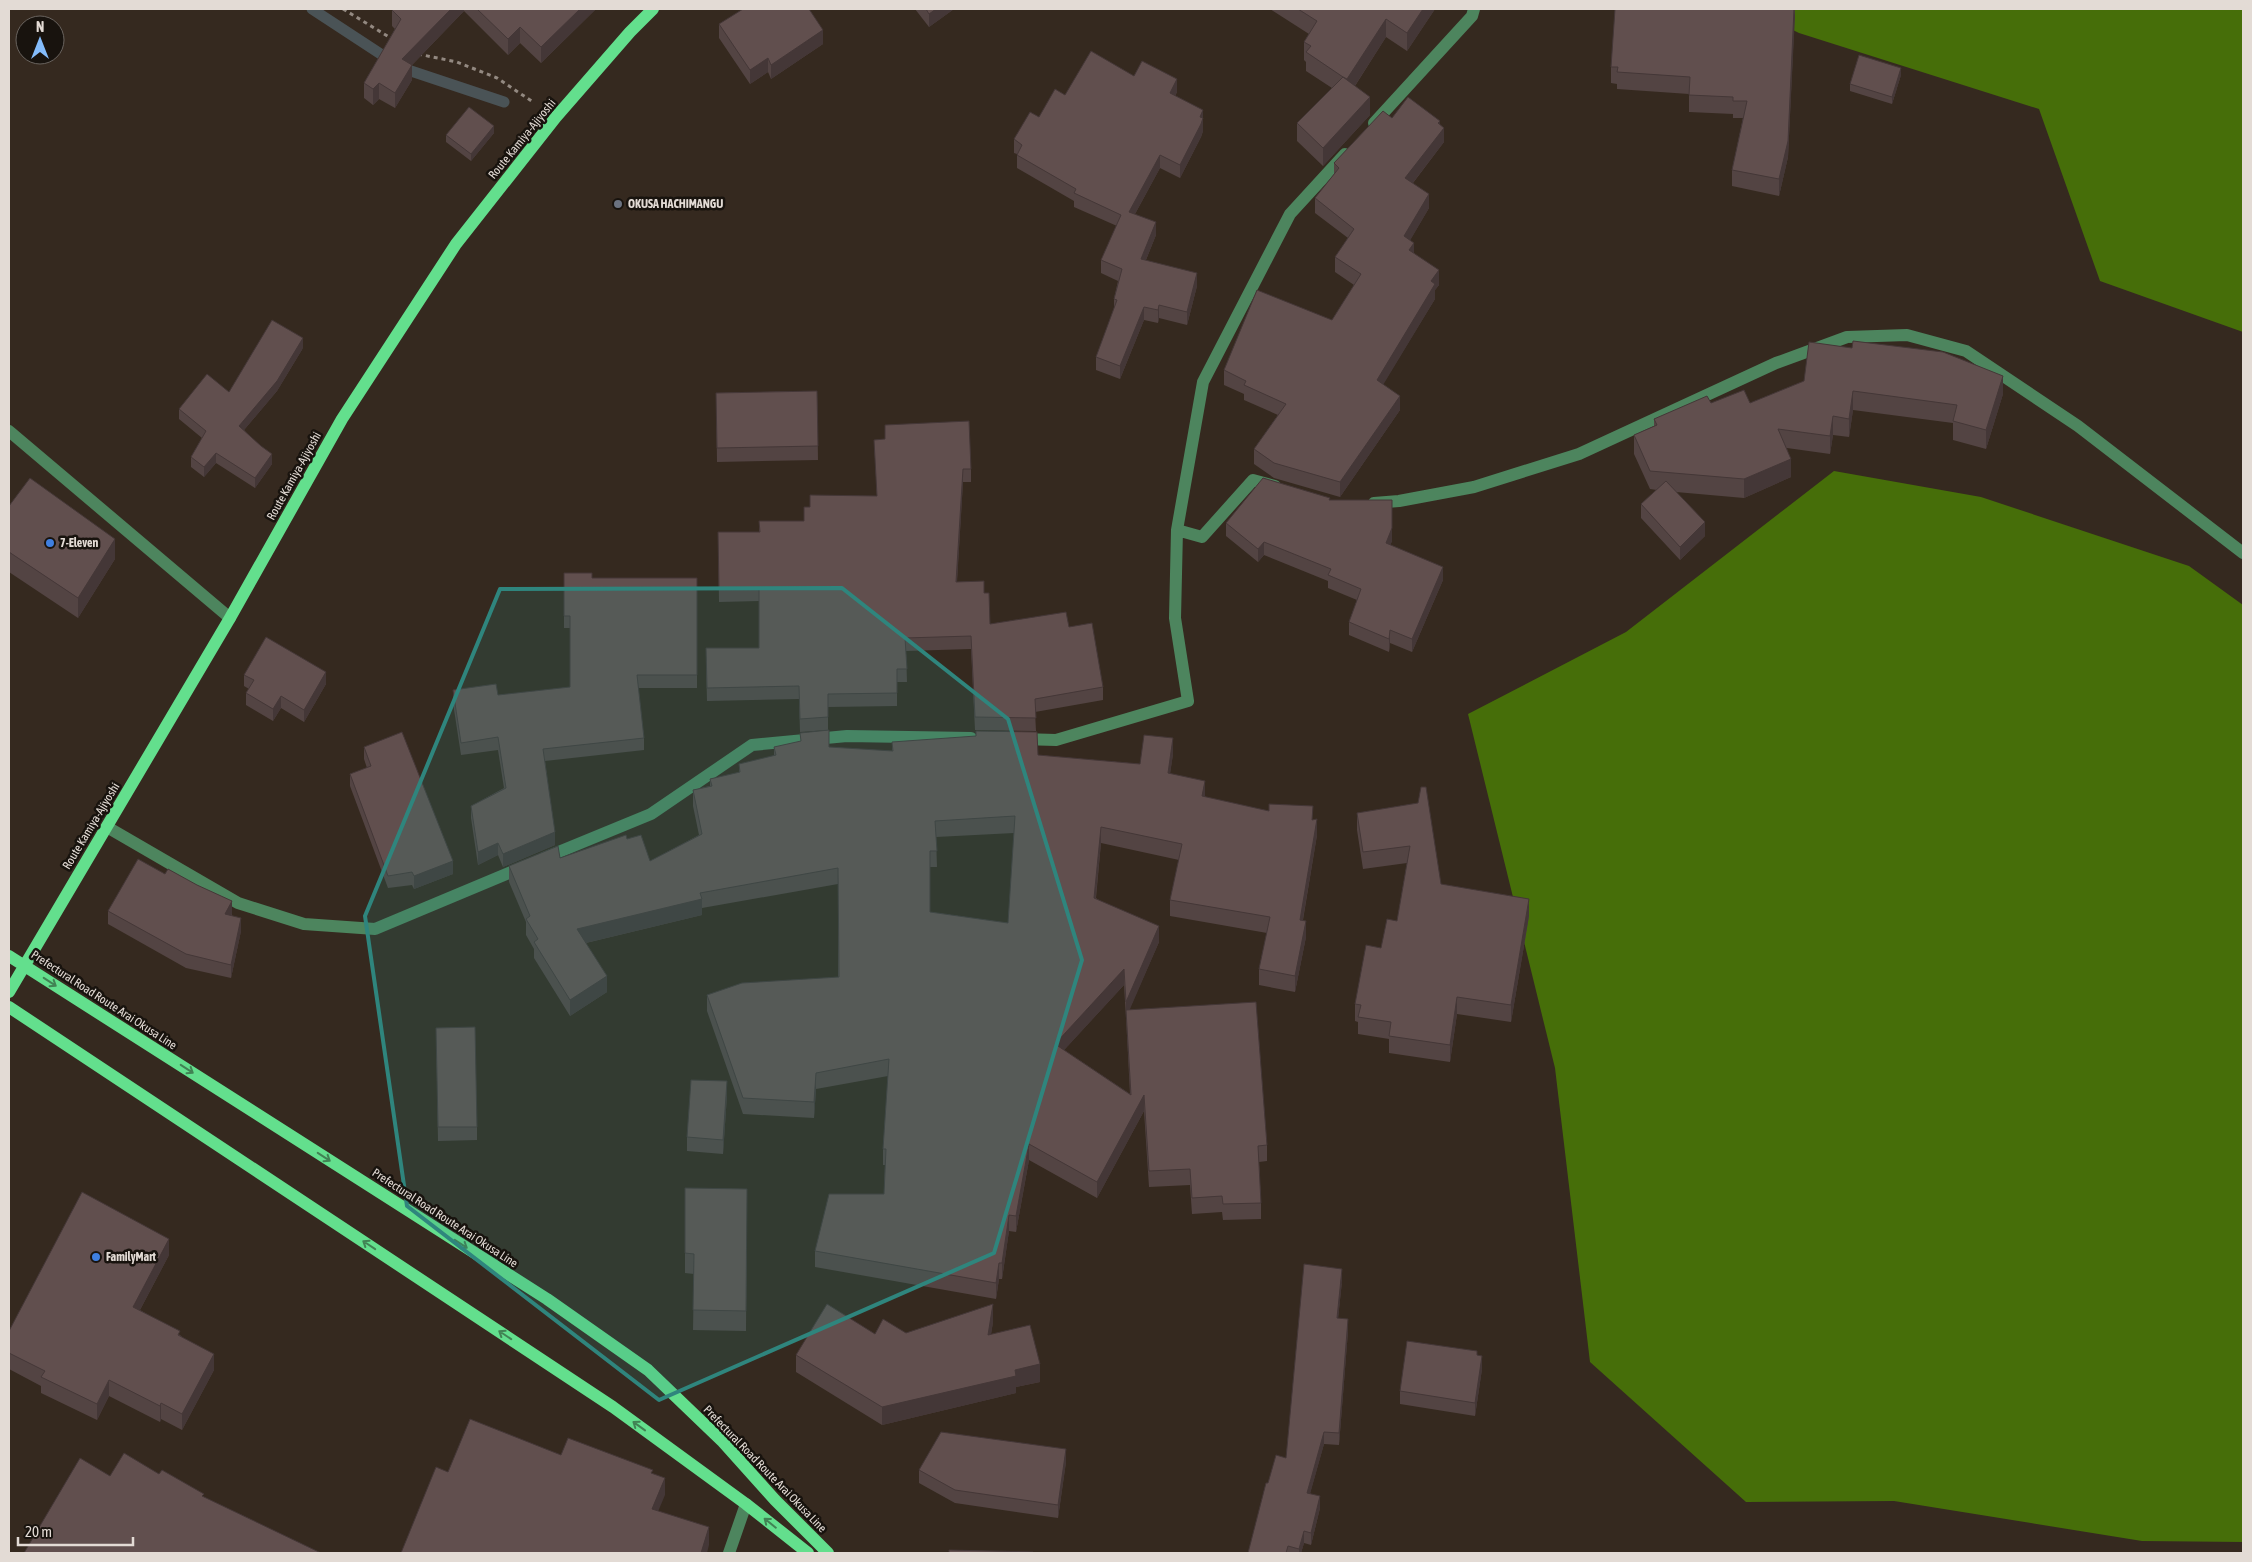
<svg xmlns="http://www.w3.org/2000/svg" width="2252" height="1562" font-family="'Asap Condensed',sans-serif">
<rect width="100%" height="100%" fill="#35291f"/>
<path fill="#466e09" d="M1750,9H2243V332L2100,281L2039,109L1799,33Z
M1834,471L1981,497L2189,566L2243,605V1542L2142,1541L1894,1501L1746,1502L1590,1362L1555,1068L1468,714L1626,632Z"/>
<g fill="none" stroke-linecap="round" stroke-linejoin="round">
<path stroke="#4a5356" stroke-width="11" d="M312,9L402,68L504,102"/>
<path stroke="#938981" stroke-width="3" stroke-dasharray="4 4" stroke-linecap="butt" d="M343,9L394,40
M418,54L457,62L497,78L533,102"/>
<path stroke="#4d855e" stroke-width="12" d="M1374,123L1472,16L1474,9
M9,431L230,618
M1374,503L1399,501L1474,487L1579,454L1776,363L1847,337L1907,335L1966,351L2078,426L2243,553
M1177,530L1202,537L1253,480L1275,486
M1021,739L1056,740L1188,701L1175,618L1177,530L1203,382L1290,214L1345,154
M107,827L238,903L304,924L375,929L523,867
M544,858L651,814L752,745L847,736L971,738
M729,1553L746,1504"/>
<path stroke="#63df8d" stroke-width="12" d="M9,956L547,1299L648,1370L723,1442L775,1500L828,1553
M9,992L230,618L342,419L456,244L556,117L630,32L653,9
M9,1007L613,1407L746,1504L808,1553"/>
</g>
<path fill="#534443" fill-rule="evenodd" d="M394,9H596L541,63L520,43L508,55L464,11L412,65V80L395,108L379,99L373,105L364,98V83L395,29L392,26V10Z
M915,9H954L929,27Z
M1270,9H1435L1407,51L1386,37L1355,86L1370,115L1323,166L1297,141V123L1332,88L1306,71V62L1304,60V42L1309,34Z
M1795,9L1788,157L1779,196L1732,186V170L1743,118H1733V114L1689,112V94L1617,89V84L1611,83V67Z
M719,24L823,44L771,79L768,72L750,84L719,38Z
M1901,75L1892,104L1850,91V84Z
M1134,76L1177,92L1175,96L1203,131L1201,137L1180,178L1160,168L1135,214L1156,235L1146,260L1197,286L1187,325L1159,318L1158,323L1144,320L1120,379L1096,370V357L1114,309V299L1118,281L1101,273V260L1117,226L1074,207V201L1017,168V154L1014,153V139L1065,95Z
M1392,118L1440,124L1444,142L1413,183L1429,208L1410,240L1414,253L1439,285L1435,290V299L1383,384L1400,410L1340,497L1274,478L1254,464V449L1278,415L1244,400V394L1224,385V370L1332,320L1354,285L1335,272V257L1348,238L1315,213V198L1334,174V163Z
M494,133L471,161L446,142V135Z
M303,348L277,391L244,430L272,464L255,488L216,463L204,477L191,467V457L202,438L179,419V409L229,392Z
M1804,381L2003,394L1986,449L1953,440V423L1853,410L1849,437L1833,435L1830,454L1787,448L1791,477L1744,498L1676,492L1705,536L1680,560L1641,518V504L1657,490L1650,489L1634,454V435L1654,426V419L1711,403H1750Z
M817,391L818,460L717,462L716,393Z
M885,425L971,469V482H963L957,582L984,593L990,624L1069,627L1103,687V700L1035,712L1036,731L975,730L971,649L906,651L907,682H897V706L828,707V730L800,732L799,699L707,701L706,661L759,648V601L719,602L718,532H759V521H804L810,507L877,496L874,440L885,439Z
M1330,500L1392,541L1390,545L1443,580L1412,652L1390,643L1389,652L1349,635V622L1357,600L1328,588V581L1264,555L1258,562L1226,536V523Z
M9,506L115,559L78,618L9,572Z
M564,573L592,578H697V688H638L644,738V750L545,761L555,845L503,867L498,855L478,865L471,818V806L504,788L498,750L461,755L453,703V690L498,695L570,687V628H564Z
M244,675L326,684L304,722L281,708L273,721L246,705V693L249,689L244,686Z
M892,742L1140,764L1173,754L1170,773L1205,797L1269,811L1313,820L1317,835L1303,920L1306,937L1295,992L1259,985V969L1267,933L1170,916V900L1179,860L1101,843L1096,898L1159,942L1129,1010L1267,1145V1161L1259,1162L1261,1203V1219L1223,1220L1222,1212L1192,1214L1190,1185L1149,1187L1144,1111L1097,1198L1029,1160L1016,1232L1009,1231L1002,1279H999L996,1299L815,1267V1251L884,1194L885,1165H883V1149L888,1076L816,1089L814,1118L743,1114L707,1011V995L838,977V884L702,908V915L586,943L607,992L570,1016L534,958V949L526,935V922L509,882V866L560,858L627,839L650,861L699,835L693,806V790L710,786V779L739,773V764L774,756V747H829L892,751ZM1014,833L1008,923L930,912V867H937L936,837ZM1124,985L1126,1018V1017L1130,1094L1064,1050Z
M364,747L453,874L414,889L412,885L388,888L350,786V774L367,768L364,759Z
M1418,803L1441,884L1529,916L1511,1022L1457,1014L1450,1062L1389,1053V1039L1358,1034V1022L1355,1021V1004L1381,948L1397,921L1407,863L1363,869L1357,830V813Z
M108,911L232,914V916L241,931L231,978L186,968L108,924Z
M436,1028L477,1127V1140L438,1141Z
M727,1095L723,1154L687,1151V1137Z
M685,1188L747,1189L746,1331L693,1330L694,1274L685,1273Z
M169,1255L140,1310L180,1335L214,1370L182,1430L161,1419L160,1422L109,1396L97,1420L41,1393V1386L9,1369V1331Z
M1342,1281L1338,1318L1348,1331L1339,1445L1324,1444L1310,1493L1320,1508L1311,1545L1304,1543L1301,1553H1248L1268,1483L1286,1458Z
M993,1322L991,1334L1040,1382L1016,1387V1393L882,1425L796,1372V1355L875,1334L906,1333Z
M1482,1369L1475,1416L1400,1404V1391Z
M1066,1462L1058,1518L955,1503L919,1483V1470Z"/>
<path fill="#443737" d="M451,9H464V11L412,65V80L395,108V93L402,59Z
M580,9H596L541,63V47Z
M936,9H954L929,27V14Z
M1423,9H1435L1407,51V33Z
M1794,9L1795,16L1788,157L1779,196V179Z
M1386,19V37L1347,98V79Z
M520,27V43L508,55V39Z
M823,30V44L771,79V65Z
M768,58V72L750,84V70Z
M1901,68V75L1892,104V97Z
M1177,79V92L1170,106V93Z
M379,83V99L373,105V89Z
M1370,97V115L1323,166V148Z
M1203,110V131L1201,137L1180,178V165Z
M1440,121V134L1444,128V142L1405,193V178Z
M494,126V133L471,161V154Z
M1160,155V168L1129,225V212Z
M1429,194V208L1404,251V236Z
M1156,222V235L1141,272V259Z
M1414,243V257L1409,250Z
M1439,270V285L1435,290V299L1377,395V380L1431,281Z
M1197,273V286L1187,325V312Z
M1159,305V318L1158,323V310Z
M1144,307V320L1120,379V366Z
M303,338V348L277,391L239,436V426Z
M2003,376V394L1986,449V430Z
M1853,391V410L1849,437V419Z
M1400,396V410L1340,497V482Z
M1833,416V435L1830,454V436Z
M216,453V463L204,477V467Z
M272,454V464L255,488V478Z
M1791,459V477L1744,498V479Z
M963,469V482L956,595V582Z
M1705,522V536L1680,560V547Z
M1392,528V541L1386,556V543Z
M115,539V559L78,618V598Z
M1264,542V555L1258,562V549Z
M1443,567V580L1412,652V639Z
M1390,630V643L1389,652V639Z
M326,672V684L304,722V710Z
M281,696V708L273,721V709Z
M1173,738V754L1168,789V773Z
M1205,781V797L1202,796Z
M1317,819V835L1300,936V920Z
M1101,827V843L1094,914V898Z
M555,832V845L503,867V854Z
M498,843V855L478,865V852Z
M453,861V874L414,889V876Z
M702,899V915L577,945V929Z
M1529,899V916L1511,1022V1005Z
M232,901V914L225,928V914Z
M241,918V931L231,978V965Z
M1306,921V937L1295,992V976Z
M1159,926V942L1127,1016L1126,1010V1018V1002Z
M1124,969V985L1055,1060V1044Z
M607,976V992L570,1016V1000Z
M1457,997V1014L1450,1062V1045Z
M816,1073V1089L814,1118V1102Z
M727,1081V1095L723,1154V1140Z
M1144,1095V1111L1097,1198V1182Z
M1029,1144V1160L1016,1232V1216Z
M1009,1215V1231L1002,1279V1263Z
M169,1239V1255L133,1323V1307Z
M999,1263V1279L996,1299V1283Z
M1342,1269V1281L1337,1330V1318Z
M993,1304V1322L988,1353V1335Z
M1348,1319V1331L1339,1445V1433Z
M214,1354V1370L182,1430V1414Z
M1482,1356V1369L1475,1416V1403Z
M1040,1364V1382L1016,1387V1393L882,1425V1407L1015,1370Z
M109,1380V1396L97,1420V1404Z
M161,1403V1419L160,1422V1406Z
M1324,1432V1444L1307,1505V1493Z
M1066,1449V1462L1058,1518V1505Z
M665,1478V1495L652,1526V1509Z
M1320,1496V1508L1311,1545V1533Z
M709,1527V1545L707,1553H701Z
M1304,1531V1543L1301,1553H1299V1549Z"/>
<path fill="#614f4e" stroke="#443737" fill-rule="evenodd" d="M394,9H451L402,59L412,65L395,93L379,83L373,89L364,83L401,19L392,10Z
M477,9H580L541,47L520,27L508,39Z
M743,9H809L823,30L771,65L768,58L750,70L719,24Z
M926,9H936L929,14Z
M1298,9H1423L1407,33L1386,19L1347,79L1343,77L1370,97L1323,148L1297,123L1343,77L1306,52L1311,46L1304,42L1317,21Z
M1615,9H1794L1788,141L1779,179L1732,170L1747,101H1733V97L1689,95L1690,77L1617,72L1618,67H1611Z
M1091,51L1134,76L1142,61L1177,79L1170,93L1203,110L1200,117L1203,118L1201,124L1180,165L1160,155L1129,212L1156,222L1141,259L1197,273L1187,312L1159,305L1158,310L1144,307L1120,366L1096,357L1117,300L1114,299L1122,269L1101,260L1121,215L1074,193L1076,189L1017,155L1022,145L1014,139L1030,112L1039,117L1055,89L1065,95Z
M1859,55L1901,68L1892,97L1850,84Z
M1408,97L1440,121L1438,123L1444,128L1405,178L1429,194L1404,236L1414,243L1409,250L1439,270L1431,281L1435,284L1377,380L1400,396L1340,482L1274,463L1254,449L1286,404L1244,385L1246,381L1224,370L1257,290L1332,320L1361,274L1335,257L1354,229L1315,198L1339,168L1334,163L1383,111L1392,118Z
M469,107L494,126L471,154L446,135Z
M272,320L303,338L277,381L239,426L261,446L272,454L255,478L216,453L204,467L191,457L206,431L179,409L207,374L229,392Z
M1853,341L1943,352L2003,376L1986,430L1953,421L1957,405L1853,391L1849,419L1833,416L1830,436L1778,429L1791,459L1744,479L1650,471L1634,435L1657,425L1654,419L1707,396L1711,403L1744,390L1750,403L1804,381L1809,342L1852,348Z
M817,391L818,446L717,448L716,393Z
M969,421L971,469H963L956,582L984,581V593H989L990,624L1066,612L1069,627L1092,623L1103,687L1035,699L1036,718L975,717L971,636L905,638L907,669H897V693L828,694V717L800,719L799,686L707,688L706,648H759V588L719,589L718,532H760L759,521H804V507H810V495L877,496L874,440L885,439V425Z
M30,478L115,539L78,598L9,552V506Z
M1263,478L1330,498L1329,500H1392V528L1386,543L1443,567L1412,639L1390,630L1389,639L1349,622L1361,589L1328,575L1331,569L1264,542L1258,549L1226,523Z
M1666,481L1705,522L1680,547L1641,504Z
M564,573H592V578H697V675H637L644,738L543,749L555,832L503,854L498,843L478,852L471,806L506,788L498,737L461,743L453,690L496,684L498,695L570,687V616H564Z
M266,637L326,672L304,710L281,696L273,709L246,693L254,680L244,675Z
M829,730V747L893,751L892,742L976,736V731L1037,732L1038,755L1140,764L1144,735L1173,738L1168,773L1205,781L1202,796L1269,811V804L1313,806L1312,820L1317,819L1300,920L1306,921L1295,976L1259,969L1270,917L1170,900L1182,844L1101,827L1094,898L1159,926L1126,1002L1124,969L1055,1044L1131,1095L1126,1010L1256,1002L1267,1145L1258,1146L1261,1203L1223,1204L1222,1196L1192,1198L1190,1169L1149,1171L1144,1095L1097,1182L1029,1144L1016,1216L1009,1215L1002,1263H999L996,1283L815,1251L829,1194H884L886,1149H883L889,1059L816,1073L814,1102L743,1098L707,995L742,983L839,977L838,868L700,893L702,899L577,929L607,976L570,1000L534,942L538,939L526,919L530,916L509,866L558,846L560,858L626,835L627,839L641,835L650,861L702,834L693,790L712,786L710,779L740,772L739,764L776,755L774,747L801,741L800,733ZM1015,816L1008,923L930,912V851H937L935,821Z
M402,732L453,861L414,876L412,872L388,876L350,774L371,766L364,747Z
M1421,787H1426L1441,884L1529,899L1511,1005L1457,997L1450,1045L1389,1036L1391,1022L1358,1017L1361,1005L1355,1004L1366,945L1381,948L1387,919L1397,921L1410,846L1363,852L1357,813L1418,803Z
M138,859L165,874L168,869L197,885L232,901L225,914L241,918L231,965L186,954L108,911Z
M475,1027L477,1127H438L436,1028Z
M691,1080L727,1081L723,1140L687,1137Z
M685,1188L747,1189L746,1311L693,1310L694,1254L685,1253Z
M82,1192L169,1239L133,1307L180,1331L178,1335L214,1354L182,1414L161,1403L160,1406L109,1380L97,1404L41,1377L45,1371L9,1353V1331Z
M1304,1264L1342,1269L1337,1318L1348,1319L1339,1433L1324,1432L1307,1493L1320,1496L1311,1533L1304,1531L1299,1549L1288,1546L1286,1553H1248L1266,1483H1268L1276,1455L1286,1458Z
M827,1304L875,1334L883,1319L906,1333L993,1304L988,1335L1030,1325L1040,1364L1015,1370L1016,1376L882,1407L796,1355Z
M1407,1341L1477,1351V1355L1482,1356L1475,1403L1400,1391Z
M470,1419L561,1455L568,1438L653,1470L651,1473L665,1478L652,1509L709,1527L701,1553H401L436,1467L448,1472Z
M941,1432L1066,1449L1058,1505L955,1490L919,1470Z
M124,1453L159,1474L162,1470L204,1494L202,1496L321,1553H24L80,1458L110,1476Z
M949,1550L1033,1552V1553H949Z"/>
<defs><path id="oneway-shaft" d="M-6 0H5M1.5-3L5.5 0L1.5 3" fill="none" stroke-width="1.6" stroke-linecap="round" stroke-linejoin="round" transform="scale(1.25)"/></defs>
<g stroke="#418354">
<use href="#oneway-shaft" transform="translate(50 982) rotate(33)"/>
<use href="#oneway-shaft" transform="translate(187 1069) rotate(33)"/>
<use href="#oneway-shaft" transform="translate(324 1157) rotate(33)"/>
<use href="#oneway-shaft" transform="translate(461 1244) rotate(33)"/>
<use href="#oneway-shaft" transform="translate(369 1245) rotate(-146)"/>
<use href="#oneway-shaft" transform="translate(505 1335) rotate(-146)"/>
<use href="#oneway-shaft" transform="translate(639 1426) rotate(-144)"/>
<use href="#oneway-shaft" transform="translate(770 1523) rotate(-141)"/>
</g>
<path fill="#2f857d" fill-opacity="0.2" stroke="#2f857d" stroke-width="4" stroke-linejoin="round" d="M842,588L1008,719L1082,960L994,1253L659,1400L407,1206L365,916L500,589Z"/>
<circle fill="#6b7280" stroke="#18130e" stroke-width="2" cx="618" cy="204" r="5"/>
<g fill="#3f7fe0" stroke="#18130e" stroke-width="2">
<circle cx="50" cy="543" r="5"/>
<circle cx="96" cy="1257" r="5"/>
</g>
<g text-anchor="middle" dominant-baseline="central" stroke-width="5" stroke-linejoin="round" paint-order="stroke">
<g font-size="12" fill="#e3dbd5" stroke="#18130e">
<text transform="translate(522 139) rotate(-51)">Route Kamiya-Ajiyoshi</text>
<text transform="translate(294 476) rotate(-61)">Route Kamiya-Ajiyoshi</text>
<text transform="translate(91 826) rotate(-59)">Route Kamiya-Ajiyoshi</text>
<text transform="translate(104 1000) rotate(33)">Prefectural Road Route Arai Okusa Line</text>
<text transform="translate(445 1218) rotate(33)">Prefectural Road Route Arai Okusa Line</text>
<text transform="translate(765 1469) rotate(46)">Prefectural Road Route Arai Okusa Line</text>
</g>
<g font-size="12" font-weight="bold" fill="#e3dbd5" stroke="#18130e" text-anchor="start">
<text x="628" y="204">OKUSA HACHIMANGU</text>
<text x="60" y="543">7-Eleven</text>
<text x="106" y="1257">FamilyMart</text>
</g>
</g>
<rect width="2252" height="1562" fill="none" stroke="#e3dbd5" stroke-width="20"/>
<g transform="translate(40 40)"><circle r="24" fill="#18130e" stroke="#69635e"/>
<path d="M0-4L9 19L0 12L-9 19Z" fill="#84bcfb"/>
<text y="-8" font-size="14" font-weight="bold" text-anchor="middle" fill="#e3dbd5">N</text>
</g>
<path d="M18 1537v8h115v-8" fill="none" stroke="#e3dbd5" stroke-width="2.5"/>
<text x="25" y="1537" font-size="15" fill="#e3dbd5" stroke="#18130e" stroke-width="4" paint-order="stroke">20 m</text>
</svg>
